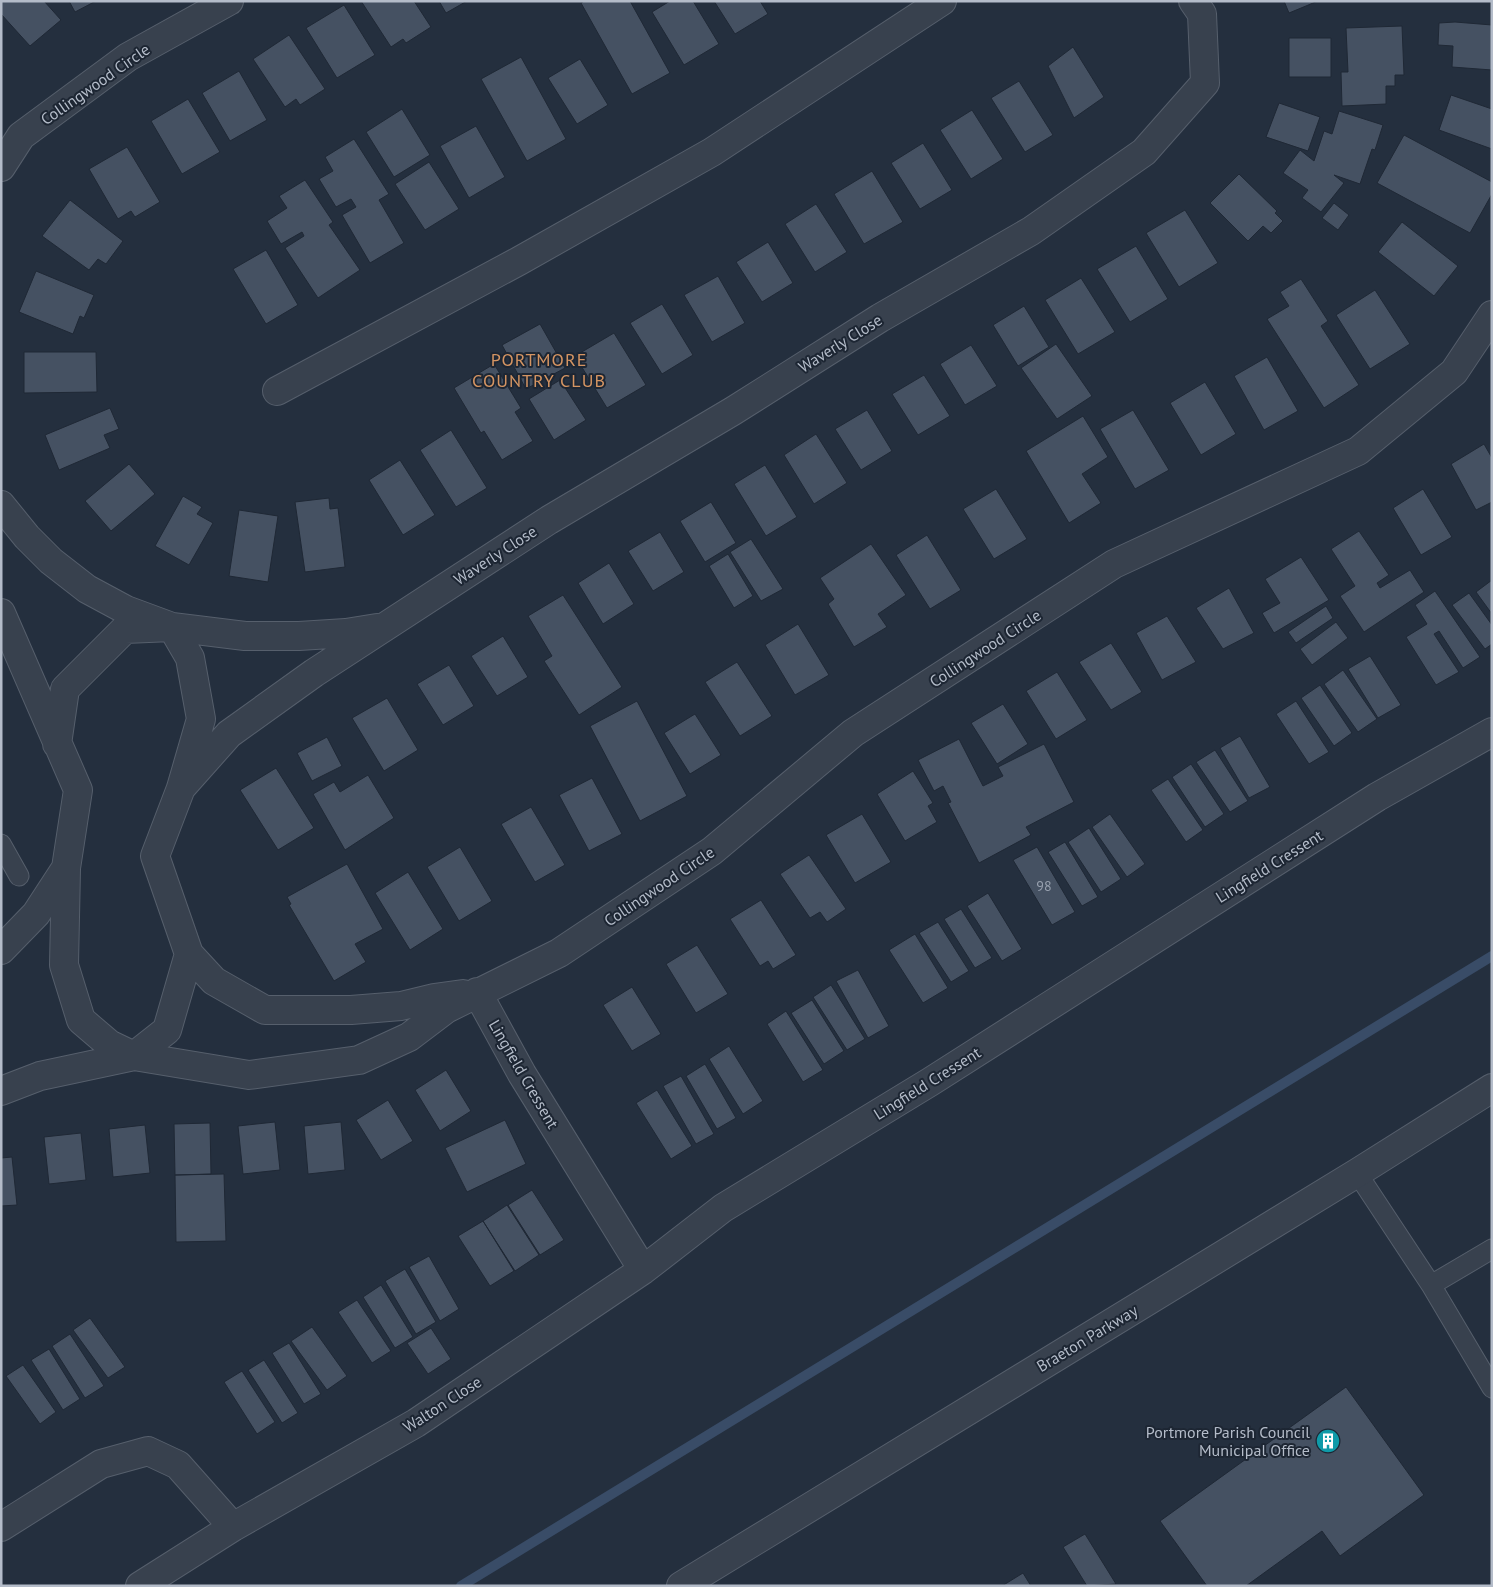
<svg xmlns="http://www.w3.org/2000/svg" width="1493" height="1587" font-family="'PT Sans',sans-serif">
<rect width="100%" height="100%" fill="#242f3e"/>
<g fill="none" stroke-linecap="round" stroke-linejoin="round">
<path stroke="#394c67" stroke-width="10" d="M461,1586L1492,956"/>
</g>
<path fill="#455162" stroke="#1f2835" d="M1,1H44L61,20L30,46L1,14Z
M69,1H96L75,12Z
M361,1H414L431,27L406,43L403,39L391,47Z
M439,1H467L446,13Z
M584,1H630L670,73L632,94L581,3Z
M670,1H693L719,44L684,65L652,12Z
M714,1H760L768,14L735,34Z
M1284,1H1318L1289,13Z
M344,5L375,55L337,78L306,28Z
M1455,22L1492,25V70L1452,67L1453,46L1438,45L1439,23Z
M1402,26L1404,75H1395V86H1386V104L1342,106L1341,72H1348L1346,28Z
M289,35L325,89L300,105L296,99L285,107L253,59Z
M1289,38H1331V77H1289Z
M1073,47L1104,97L1074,118L1048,66Z
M521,57L566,139L527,161L481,79Z
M580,59L608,105L577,124L548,78Z
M239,71L267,120L230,141L202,93Z
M1019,81L1053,135L1025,152L991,98Z
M1451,95L1492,109V149L1439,130Z
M188,99L220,152L182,174L151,121Z
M1279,103L1320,117L1308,151L1266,137Z
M402,109L430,155L394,177L366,132Z
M972,110L1003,159L971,179L940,130Z
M1339,111L1383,125L1375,150L1372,149L1360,184L1334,175L1344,183L1321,212L1302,198L1308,190L1283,173L1300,150L1314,161L1324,131L1332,134Z
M476,126L505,177L469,198L440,146Z
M1404,135L1492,182V194L1470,233L1377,183Z
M354,139L389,194L379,200L404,243L370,263L342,215L356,207L351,199L336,207L319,179L333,171L325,157Z
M923,143L952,190L920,209L891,163Z
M127,147L160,202L135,217L131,211L118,219L89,169Z
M429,162L459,209L425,230L395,184Z
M872,171L903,222L864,244L834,194Z
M1239,174L1277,211L1275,213L1283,221L1271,233L1263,226L1248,241L1210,203Z
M305,180L333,222L329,225L360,270L318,298L285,248L304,236L302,232L281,244L267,221L287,208L279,196Z
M70,200L123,241L106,264L98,259L89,270L42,236Z
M1334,203L1349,215L1338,230L1322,218Z
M816,204L847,252L815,272L785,224Z
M1185,210L1218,263L1179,287L1146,233Z
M1402,222L1458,266L1434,296L1378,252Z
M768,242L793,283L762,302L736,262Z
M1136,246L1168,299L1130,322L1097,269Z
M266,250L298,305L266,324L233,269Z
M36,271L94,295L84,318L80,316L73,334L19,312Z
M718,276L745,323L712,342L684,295Z
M1081,278L1115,332L1078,354L1045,300Z
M1301,279L1328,321L1321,326L1359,385L1324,408L1267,319L1289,306L1280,292Z
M1375,290L1410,344L1370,369L1336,315Z
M662,304L693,355L662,374L630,323Z
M1024,306L1049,347L1018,366L993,325Z
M540,324L565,368L526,389L502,345Z
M614,333L646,385L607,408L575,356Z
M1056,344L1092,396L1057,419L1021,368Z
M971,345L997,386L965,405L940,364Z
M24,352H96L97,392L24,393Z
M1267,357L1298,411L1264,430L1234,376Z
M494,364L521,408L515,412L533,441L502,460L484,431L481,433L454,388Z
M924,375L950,416L918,435L892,394Z
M560,380L586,420L554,440L529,399Z
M1205,382L1236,434L1201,455L1170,403Z
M110,408L119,429L104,435L110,448L59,470L45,435Z
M867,410L892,451L861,470L835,429Z
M1133,410L1169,470L1135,489L1100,429Z
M1083,416L1108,457L1082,474L1101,503L1069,523L1026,451Z
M451,430L487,488L456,507L420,450Z
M816,434L847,483L814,504L784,455Z
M1484,444L1492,458V502L1476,510L1451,464Z
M400,460L435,515L403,535L369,480Z
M129,464L155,494L111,531L85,501Z
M765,465L797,517L766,536L734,484Z
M996,489L1027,539L994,559L963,509Z
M1423,489L1452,537L1421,555L1393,508Z
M183,496L202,507L197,514L213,523L189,565L155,546Z
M329,498L330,509L338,508L345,567L305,572L295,502Z
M711,502L736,543L705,562L680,521Z
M239,510L278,516L268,582L229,576Z
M1359,531L1389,575L1377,583L1380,588L1410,570L1424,592L1364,632L1340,596L1355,586L1331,549Z
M660,532L684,572L653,591L628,551Z
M927,535L961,590L930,609L896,555Z
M751,539L783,589L761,601L730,552Z
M871,544L906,595L878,614L887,627L854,647L828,604L834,599L820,578Z
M728,554L753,596L734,608L709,566Z
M1301,557L1329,600L1274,633L1262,613L1280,603L1265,579Z
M609,563L634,604L603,624L578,583Z
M1492,580V614L1476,592Z
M1229,588L1254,633L1223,649L1196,608Z
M1435,591L1480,657L1463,668L1439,631L1434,634L1459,672L1436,685L1406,637L1427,624L1415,605Z
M1469,593L1492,625V644L1485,649L1452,605Z
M563,595L622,687L579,715L544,661L552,656L528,616Z
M1326,606L1333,618L1296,643L1288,632Z
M1167,616L1196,662L1162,680L1136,633Z
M1336,622L1348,638L1312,665L1300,649Z
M798,624L829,675L795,695L765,645Z
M503,636L528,677L497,696L471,656Z
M1111,643L1142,692L1111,710L1079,662Z
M1370,656L1401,705L1378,718L1348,669Z
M737,662L772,716L740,736L705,682Z
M449,665L474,706L443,725L417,684Z
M1343,670L1377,719L1358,732L1324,684Z
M1057,672L1087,720L1056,739L1026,691Z
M1320,685L1352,733L1334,746L1301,698Z
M387,698L418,750L384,771L352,718Z
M637,701L687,796L640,821L590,726Z
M1296,701L1329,752L1309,764L1276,714Z
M1003,704L1028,744L997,764L971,723Z
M695,714L721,755L690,774L664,733Z
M1240,736L1270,787L1249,798L1220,748Z
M327,737L342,766L312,781L297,753Z
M959,739L983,786L1003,776L998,767L1044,744L1074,802L1026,827L1031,835L979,863L948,803L951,802L943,786L934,791L918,760Z
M1215,750L1248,801L1230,812L1196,762Z
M1191,764L1224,814L1205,827L1172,777Z
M276,768L314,828L278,850L240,790Z
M913,771L933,803L928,806L937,822L905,841L877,794Z
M368,775L394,818L345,850L313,794L334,782L340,792Z
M592,778L622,834L589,851L559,795Z
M1168,779L1203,830L1186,842L1151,790Z
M531,807L565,865L535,882L501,824Z
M862,814L891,862L855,883L826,835Z
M1110,814L1145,864L1127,877L1092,827Z
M1089,828L1121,879L1101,892L1068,842Z
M1065,842L1098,897L1082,906L1048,852Z
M460,847L492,901L459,921L427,867Z
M1037,847L1075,912L1052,925L1013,860Z
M809,855L846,909L827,922L820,912L810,918L780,874Z
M347,864L383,929L355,944L366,962L334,981L289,905L291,904L287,897Z
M408,872L443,929L410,950L375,893Z
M988,893L1022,949L1002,961L967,906Z
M761,900L796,955L773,969L768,961L760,966L730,919Z
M961,909L992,958L975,968L944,919Z
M938,922L969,971L951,982L919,933Z
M915,934L948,988L923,1003L889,950Z
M697,945L728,994L696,1013L666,964Z
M858,970L889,1026L868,1038L836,981Z
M831,985L865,1039L847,1050L813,997Z
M632,987L661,1034L632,1051L603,1005Z
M812,1000L844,1051L824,1064L791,1013Z
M786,1011L823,1070L803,1082L767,1024Z
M729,1046L763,1101L743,1114L709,1059Z
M705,1064L736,1118L717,1129L686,1076Z
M446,1070L471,1111L440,1131L415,1090Z
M681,1076L714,1134L696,1144L663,1086Z
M657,1090L692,1146L671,1159L636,1103Z
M388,1100L413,1141L381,1160L356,1120Z
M505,1120L526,1164L467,1192L445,1148Z
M275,1122L280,1170L243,1174L238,1126Z
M341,1122L345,1170L308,1174L304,1126Z
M210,1123L211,1174L175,1175L174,1124Z
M145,1125L150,1173L113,1177L109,1129Z
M81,1133L86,1180L49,1184L44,1137Z
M12,1157L17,1205L1,1206V1158Z
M224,1174L226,1241L176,1242L175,1175Z
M532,1190L564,1240L540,1255L508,1205Z
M507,1205L539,1255L515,1271L483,1221Z
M483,1221L514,1271L490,1286L458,1236Z
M429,1256L459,1309L440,1321L409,1267Z
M405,1269L436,1322L416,1334L385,1281Z
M381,1285L413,1337L395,1348L363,1297Z
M357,1300L391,1351L372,1363L338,1312Z
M90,1318L125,1367L108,1378L73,1330Z
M312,1327L347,1376L327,1390L291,1341Z
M431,1328L451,1359L428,1374L407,1343Z
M70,1334L104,1386L85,1398L52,1346Z
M289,1343L321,1394L304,1404L272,1353Z
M49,1349L80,1399L63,1410L31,1360Z
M264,1360L298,1413L282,1423L248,1370Z
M23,1365L56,1412L40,1424L6,1376Z
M242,1371L275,1422L257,1434L224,1382Z
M1346,1387L1424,1495L1340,1556L1322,1531L1246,1586H1207L1160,1521Z
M1085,1534L1116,1584L1087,1586L1063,1547Z
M1023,1573L1031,1586H1002Z"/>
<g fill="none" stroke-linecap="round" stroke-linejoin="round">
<g stroke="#565f6c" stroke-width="21">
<path id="service" d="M1,844L19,876
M1357,1173L1431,1285L1492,1388
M1431,1285L1492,1249"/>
</g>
<g stroke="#565f6c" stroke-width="30">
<path id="minor" d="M1,167L21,136L128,57L229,1
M277,391L519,261L712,152L942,1
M1,505L27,537L51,561L87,589L126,610L172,627L190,658L201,719L181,788L155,856L189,954L167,1030L134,1056
M1,613L78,790L66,868L36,914L1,950
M57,744L65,689L125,629L172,627L245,636H299L346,633L377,628
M181,788L229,734L314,673L549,520L733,411L880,318L1031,231L1144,152L1205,83L1202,14L1193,1
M66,869L64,965L81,1020L109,1044L134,1056
M189,954L214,981L265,1010H351L401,1006L434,998L463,994
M477,992L522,1074L643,1270L723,1208L930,1082L1377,797L1492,732
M1,1091L40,1076L134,1056L249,1075L359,1060L409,1037L446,1009L559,953L712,851L853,733L1114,564L1358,451L1454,372L1492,315
M1,1527L101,1464L148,1451L178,1465L233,1527
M140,1586L233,1527L416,1423L643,1270"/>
</g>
<g stroke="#565f6c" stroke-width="30">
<path id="tertiary" d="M681,1586L1357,1173L1492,1088"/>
</g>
<use href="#service" stroke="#38414e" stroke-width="19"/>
<use href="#minor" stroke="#38414e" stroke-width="28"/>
<use href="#tertiary" stroke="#38414e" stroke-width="28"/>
</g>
<defs>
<g id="building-disc" transform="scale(1.25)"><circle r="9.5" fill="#0f9aa8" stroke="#1d2633"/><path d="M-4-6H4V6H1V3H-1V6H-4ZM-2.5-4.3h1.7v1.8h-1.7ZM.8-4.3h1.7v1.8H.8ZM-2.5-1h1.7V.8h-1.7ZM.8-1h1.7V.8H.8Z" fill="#fff"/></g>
</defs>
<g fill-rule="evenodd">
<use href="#building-disc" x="1328" y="1441"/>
</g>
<g text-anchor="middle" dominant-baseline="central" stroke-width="4" stroke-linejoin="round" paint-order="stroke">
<g font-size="14" fill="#98a1af">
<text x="1044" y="886">98</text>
</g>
<g font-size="16" fill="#b4bcc9" stroke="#1d2633">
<text transform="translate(95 84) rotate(-35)">Collingwood Circle</text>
<text transform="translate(840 343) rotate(-32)">Waverly Close</text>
<text transform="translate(495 555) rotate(-33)">Waverly Close</text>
<text transform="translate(985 648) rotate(-33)">Collingwood Circle</text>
<text transform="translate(1269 866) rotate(-32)">Lingfield Cressent</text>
<text transform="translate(659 886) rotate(-34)">Collingwood Circle</text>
<text transform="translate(524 1074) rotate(60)">Lingfield Cressent</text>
<text transform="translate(927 1083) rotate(-32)">Lingfield Cressent</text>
<text transform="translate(1087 1338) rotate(-31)">Braeton Parkway</text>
<text transform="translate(442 1404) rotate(-33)">Walton Close</text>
</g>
<g font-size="16" fill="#b4bcc9" stroke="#1d2633" text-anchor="end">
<text x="1310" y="1432">Portmore Parish Council<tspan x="1310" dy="18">Municipal Office</tspan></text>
</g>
<g font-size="18" letter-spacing="1" fill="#d59563" stroke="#1d2633">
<text x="539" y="359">PORTMORE<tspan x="539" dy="21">COUNTRY CLUB</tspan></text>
</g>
</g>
<rect width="1493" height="1587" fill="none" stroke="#b4bcc9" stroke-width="5"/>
</svg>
